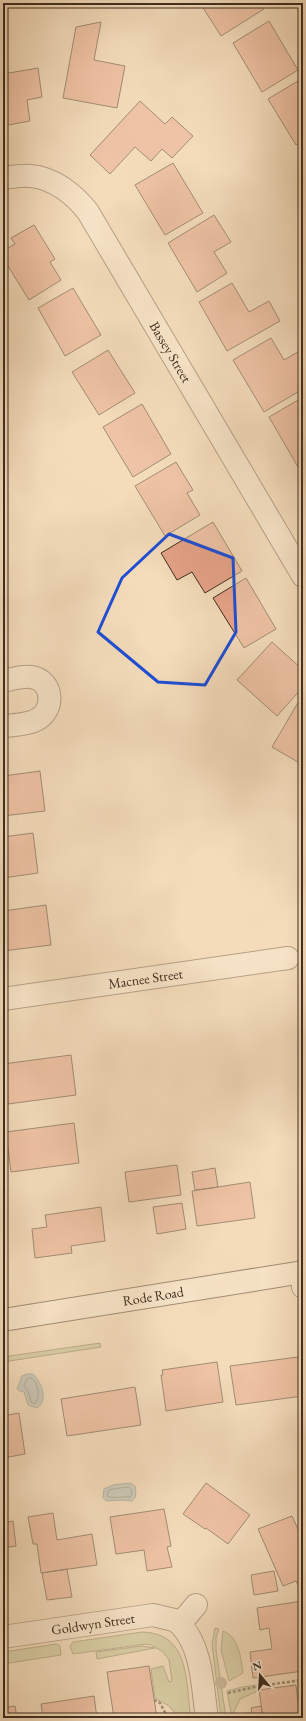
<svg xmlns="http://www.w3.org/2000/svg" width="306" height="1721" font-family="'EB Garamond',serif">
<rect width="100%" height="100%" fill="#f4dcbb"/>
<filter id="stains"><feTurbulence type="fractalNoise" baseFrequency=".005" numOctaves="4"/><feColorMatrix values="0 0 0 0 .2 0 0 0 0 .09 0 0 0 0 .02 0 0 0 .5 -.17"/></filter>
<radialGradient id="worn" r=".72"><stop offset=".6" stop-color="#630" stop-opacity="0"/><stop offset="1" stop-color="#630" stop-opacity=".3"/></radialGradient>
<path fill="#bdc08e" stroke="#7e7656" d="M100,1343L101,1347L3,1362V1357Z
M215,1628L219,1629L216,1637V1650L226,1718H221L212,1644Z
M223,1631C239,1637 241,1658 243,1673L229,1681L221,1650Z
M142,1632C188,1633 186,1677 190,1712L186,1715L178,1717L169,1706L155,1698L151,1669L163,1666L169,1682L172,1681L169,1660L163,1652L151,1645L146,1644L73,1654L70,1646L73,1642Z
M56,1644L60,1646L61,1655L3,1664V1652Z
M142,1646L155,1648L97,1659L96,1652Z
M257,1685L258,1691L240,1699L234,1712L236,1718H232L227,1691L242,1687Z"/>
<path fill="#a0b9ba" stroke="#79817c" d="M27,1374H33C41,1382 49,1400 37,1408L28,1405L24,1392L20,1391L17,1389L22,1376Z
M130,1483L135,1486C136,1492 137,1497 132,1501L121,1500L107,1501L103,1498L104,1489L113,1485Z"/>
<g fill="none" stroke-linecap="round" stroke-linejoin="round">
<path stroke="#6f736c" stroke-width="1" d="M28,1378H32C38,1384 41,1397 35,1404L31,1402L28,1391L24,1386Z
M129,1487L131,1489L132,1494L130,1497C123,1496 112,1499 107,1496L109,1490Z"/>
</g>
<path fill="#e8a48a" stroke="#3e2d1e" d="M200,3H260L264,9L221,36Z
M269,21L298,70L262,92L233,43Z
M101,22L94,60L125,66L117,108L63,98L76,27Z
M38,68L42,97L27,100L30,121L3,126V74Z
M303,78V141L296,145L268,99Z
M140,101L165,124L172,117L193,136L172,158L162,149L151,161L135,147L110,174L90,155Z
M173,163L203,213L165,235L135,185Z
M214,215L231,242L214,252L227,273L197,292L168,243Z
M34,225L55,259L50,262L61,280L29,300L3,258V251L15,244L11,238Z
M232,283L249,312L269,301L280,321L227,351L199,302Z
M73,288L101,335L65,356L38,308Z
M271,338L284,360L303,349V389L264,412L233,360Z
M108,350L135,393L99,415L72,372Z
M300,399L303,404V464L298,467L269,417Z
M142,404L171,454L133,477L103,427Z
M176,462L193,490L187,493L200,515L165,536L135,486Z
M3,463L8,497L3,498Z
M213,522L242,571L205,593L192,572L177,580L161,553Z
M246,578L276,629L244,648L213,598Z
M3,610L6,630H3Z
M272,642L303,670V687L277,716L237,680Z
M303,694V765L272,747Z
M40,771L45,811L3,816V776Z
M33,833L38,873L3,878V837Z
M46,905L51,945L3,951V911Z
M71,1055L76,1095L8,1104L3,1064Z
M74,1123L79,1163L11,1172L6,1132Z
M177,1165L181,1195L129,1202L125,1172Z
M215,1168L218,1187L195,1190L192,1172Z
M250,1182L255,1218L197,1226L192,1191Z
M182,1203L186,1229L157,1234L153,1207Z
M101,1207L105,1241L71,1246L72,1253L35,1258L32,1229L47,1227L45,1215Z
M298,1357L303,1396L236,1405L230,1366Z
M217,1362L223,1402L166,1411L161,1375H163L162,1370Z
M135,1387L141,1425L67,1436L61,1399Z
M19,1413L25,1454L3,1458V1416Z
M206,1483L250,1515L228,1544L206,1528L205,1529L183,1514Z
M164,1509L171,1546L167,1547L172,1567L147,1571L144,1550L116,1554L110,1517Z
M53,1513L57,1540L92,1534L97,1565L41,1573L37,1544H33L28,1517Z
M292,1516L303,1540V1583L298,1585L296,1581L283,1586L258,1529Z
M13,1521L16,1546L3,1548V1523Z
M67,1569L72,1597L47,1600L42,1573Z
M274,1571L278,1591L254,1595L251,1575Z
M302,1601L303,1671L253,1678L250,1652L272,1649L269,1628L260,1630L257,1608Z
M149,1666L157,1718H114L107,1672Z
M296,1685L300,1717L303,1716V1718H263L259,1690Z
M94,1696L97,1718H43L41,1704Z
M15,1706L17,1718H3V1708Z
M261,1706L263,1718H240V1717L252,1715L251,1708Z"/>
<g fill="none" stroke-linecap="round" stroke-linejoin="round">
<g stroke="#6c5945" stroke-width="24">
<g id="street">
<path id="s1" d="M3,178C12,177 22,175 31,176C54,178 75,195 88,212L303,576"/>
<path d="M3,681C12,679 22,676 31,677C54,680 56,712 34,721C25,725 13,725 3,726"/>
<path id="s2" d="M3,999L288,958"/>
<path d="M301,1272L303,1287"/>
<path d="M196,1605L180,1624C203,1649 202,1686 207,1718"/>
<path id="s3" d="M3,1637L153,1615L174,1620L180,1624"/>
</g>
</g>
<g stroke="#3e2d1e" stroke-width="24">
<g id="secondary">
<path id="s4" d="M3,1320L303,1272"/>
</g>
</g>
<path stroke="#3e2d1e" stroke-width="2.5" stroke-dasharray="3 2" stroke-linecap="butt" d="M228,1693L259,1686L303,1680
M154,1700L160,1703L168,1718
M239,1718V1715L252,1713"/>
<use href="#street" stroke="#f8e8d3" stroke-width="22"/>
<use href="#secondary" stroke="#f8e8d3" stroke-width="22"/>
</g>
<circle fill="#9e8c71" cx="221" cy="1683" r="6"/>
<path d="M0 0H306V1721H0ZM169,534L233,558L236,632L205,685L158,682L98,632L122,578Z" fill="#f4dcbb" fill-opacity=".55" fill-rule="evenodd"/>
<path fill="none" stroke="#1d4ed8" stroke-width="3" stroke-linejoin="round" d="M169,534L233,558L236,632L205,685L158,682L98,632L122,578Z"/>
<g text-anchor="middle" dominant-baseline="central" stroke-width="3" stroke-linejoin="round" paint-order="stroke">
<g font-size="14" fill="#3e2d1e" stroke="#f8e8d3">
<text stroke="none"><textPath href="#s1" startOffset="260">Bassey Street</textPath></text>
<text stroke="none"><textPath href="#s2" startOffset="144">Macnee Street</textPath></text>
<text stroke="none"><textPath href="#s4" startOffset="152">Rode Road</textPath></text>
<text stroke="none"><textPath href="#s3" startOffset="91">Goldwyn Street</textPath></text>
</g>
</g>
<rect width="306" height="1721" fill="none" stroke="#f4dcbb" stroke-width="16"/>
<rect x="4" y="4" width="298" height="1713" fill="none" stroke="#3e2d1e" stroke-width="2"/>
<rect x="8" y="8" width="290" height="1705" fill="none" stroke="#3e2d1e"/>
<g transform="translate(260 1675) rotate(342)" stroke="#f8e8d3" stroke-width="3" paint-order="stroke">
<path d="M0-3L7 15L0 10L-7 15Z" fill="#3e2d1e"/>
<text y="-6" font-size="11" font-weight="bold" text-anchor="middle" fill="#3e2d1e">N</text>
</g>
<rect width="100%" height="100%" filter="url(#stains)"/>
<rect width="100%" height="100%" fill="url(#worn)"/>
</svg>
